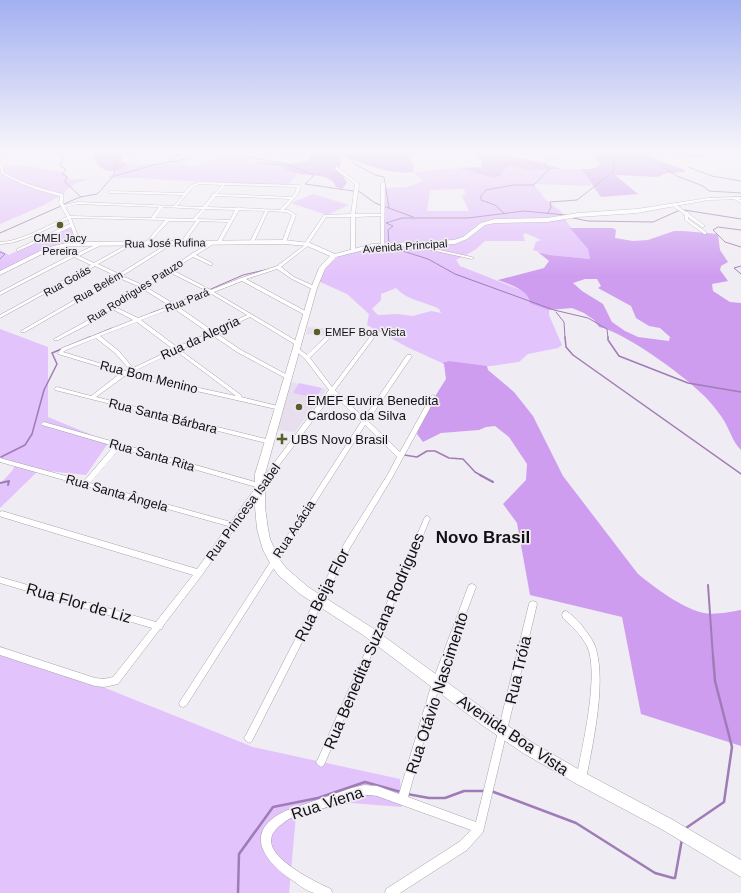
<svg xmlns="http://www.w3.org/2000/svg" width="741" height="893" font-family="Arial,sans-serif">
<rect width="100%" height="100%" fill="#f0ecf3"/>
<path fill="#e7dfed" d="M308,327L331,329L326,336L306,334Z
M290,382L327,389L295,432L277,430Z"/>
<path fill="#e3c3fb" fill-rule="evenodd" d="M221,157H238L246,160L247,162L284,167L297,175L290,182L291,187L137,178H108L127,164H172L181,161L190,166L202,164Z
M0,164L26,166L66,173L69,179H88L69,187L64,194L42,206L0,224Z
M508,166L531,170L581,169L592,186L534,184L545,199L562,212L566,221L588,249L590,259L549,255L533,250L536,242L541,240L525,233L523,235L525,241H485L475,250L456,260L460,266L521,290L527,295L531,303L549,310V315L562,345L558,348L528,354L519,362L491,366H478L449,361L442,363L407,347L367,325L369,314L347,294L318,281C336,249 353,248 385,243L382,188L407,187L423,181L413,172L458,168L479,174L501,175ZM464,189L466,194L462,196L469,211H427L430,190ZM396,288C408,301 424,301 439,309L441,313L431,311L413,316L398,314L378,315L372,309L381,300V294Z
M313,194L349,205L327,215L291,203Z
M69,225L75,234V242L48,252L0,275V250L9,255Z
M0,329L48,347V417L109,442L86,475L39,470L0,508V484L12,471L15,466L0,460Z
M299,383L322,388L316,398L293,393Z
M0,646L253,747L400,779L402,807L351,803L296,815L289,893H0Z"/>
<path fill="#ce9df0" fill-rule="evenodd" d="M101,151H134L132,155L122,157V161L127,164C125,166 122,169 119,170C109,174 91,167 95,153Z
M275,151H419L410,157L414,167L413,172C388,175 367,164 343,157L339,168L347,183L342,189L336,187C330,168 294,181 284,167L254,163L258,161C276,163 292,167 309,160V153L282,155Z
M453,151H496L490,153L531,160L562,169L531,170L508,166L501,175L494,178L458,168L481,167L482,160L477,158L468,151Z
M593,151H641L665,163L683,169L686,172L667,173L657,177L615,175L638,194L601,197L581,169H591L599,166V162L594,158L597,155Z
M663,151H695L706,157H687Z
M570,228H613L616,230L615,238L633,241L648,240L674,231H683L718,234L720,250L728,262L721,266L720,270L728,281L712,284L713,291L730,302L741,303V450C732,441 730,430 723,419C717,410 709,400 701,393C682,374 624,332 599,327L594,320L584,313L572,308L549,310L530,303C529,290 509,284 498,280L544,268L549,261L538,252L549,255L590,259L588,249ZM585,279H597L601,286L598,288L631,306L636,318L649,326L660,328L670,337L669,341L638,337L625,331L612,322L603,304L582,291L573,283Z
M449,361L487,366L488,370L514,392L533,416L563,476L638,574C654,587 683,609 704,613C715,615 730,612 741,610V746L641,714L622,617L530,595L517,523L503,504L526,480L527,464L509,437L495,426L486,427L479,430L441,433L423,442L417,434L420,420L446,379L444,364L442,363Z"/>
<g fill="none" stroke-linecap="round" stroke-linejoin="round">
<path stroke="#9f7cb7" stroke-width="1" d="M51,151L64,156L60,166L66,169L62,174L67,177L65,182L81,197
M346,151L353,163L375,175L384,177L389,208
M628,151L654,161L677,176L703,186L709,191L741,193
M248,157L287,164L314,175L305,184L360,192L375,203L413,217
M171,161L170,159L179,154L180,151
M688,167L712,176L741,181
M115,176L153,165L182,160L197,151
M101,190L113,176L121,153L115,151
M64,204L80,197L97,194L100,191
M684,210L741,219
M548,213L551,207L550,202L577,200L614,171V158
M505,214L495,205L481,200V196L486,190L514,185H534L549,169L544,164L557,156
M573,218L588,221L653,222L680,210
M741,230L718,227L713,230L725,242L741,247
M0,233L61,206
M389,244L388,230L393,226L386,223L402,218H468L524,211L566,215
M390,247L428,259L455,274L554,310L588,318L607,329L608,338
M0,252L5,254L0,259
M741,266L734,268L741,274
M211,289L243,275L269,269
M175,303L204,292
M556,312L564,322L565,338
M151,313L170,306
M88,338L112,328"/>
<path stroke="#9f7cb7" stroke-width="1.5" d="M565,337L566,347L573,355L741,474
M608,337V340L619,356L688,383L741,392
M404,455L417,457L427,451H435L449,458L463,459L475,472L482,476
M1,457L25,445L32,434L44,390L57,364L52,353L90,337"/>
<path stroke="#9f7cb7" stroke-width="2" d="M480,475L493,482
M0,483L9,481L8,485
M708,585L713,657"/>
<path stroke="#9f7cb7" stroke-width="2.5" d="M491,791L576,823L655,873L673,878H675L682,839
M407,794L429,798H445L464,791H485
M686,828L724,802L732,747L715,681L713,656
M238,893L239,854L273,807L318,798L365,782L401,792"/>
<g stroke="#a6a2a8" stroke-width="1">
<path id="street" d="M14,151H16L3,166V172C22,183 42,189 63,194V203L64,205L78,202L174,206L183,195L110,193L108,192L110,191L184,193L191,185L199,182L299,185L301,186L298,194L284,210H288L296,215L286,242L284,243L282,242L292,215L286,212L268,211L254,242L252,243L250,242L265,211L239,210L221,242L219,243L217,242L228,222L200,221L184,243H183L181,242L196,221H169L148,244H147L145,243L146,242L165,220L71,218L81,244L80,245L77,244L71,227L18,251H17V249L70,224L68,219C48,228 21,244 0,244V242C19,242 49,225 67,217L59,203L60,196C39,191 19,184 1,173L0,165ZM199,184L222,185L214,194H212V196L203,207L177,206L193,187ZM225,185L297,187L295,193L292,197L217,194ZM216,196L290,199L280,210L240,208L238,207L236,208L207,207ZM78,204L159,207L151,218L70,216L65,207ZM163,207L202,209L193,219L155,218ZM205,209L235,210L230,220L197,219Z
M335,167H337L359,184L355,214H381V183L383,182L385,183L384,247L381,246V216L355,217V250L353,251L351,250V217H326L309,243L310,244L309,245L281,267L294,277L316,287V289H312L292,279L277,269L246,279L309,313V315H305L242,281L214,292L300,343V345H296L250,317L216,333L241,350L291,377L292,378L291,379H287L237,352L212,335L180,350L241,395L242,396L241,397L282,407L283,408L282,409L280,410L126,375L96,397L270,440L273,442L272,443L270,444L55,390L54,389L55,388L57,387L91,396L121,373L58,354V353L62,348L133,320L112,309L87,325L58,340H54V339L83,323L140,287L119,278L25,332H21V331L116,276L95,266L0,318V315L91,265L74,257L0,295V292L71,255L59,247V245H60L76,254L99,243H101V245L79,256L94,263L132,242H134V244L98,264L119,274L172,241H174V243L122,276L143,285L166,271L167,269H169L190,255L191,254L214,241L216,242L215,243L196,255L212,263V265H210L193,257L172,270L211,290L241,278L277,266L305,245L304,244L324,215L351,214L355,184L335,169ZM169,272L207,291L174,304L146,287ZM143,289L170,306L138,318L115,307ZM210,293L247,315L213,331L177,306ZM173,308L209,333L177,347L141,320ZM137,322L173,349L133,368L119,351L100,336ZM96,338L115,353L129,369L125,371L63,352L66,350ZM176,351L236,396L130,373Z
M735,197L741,200V203L734,199V197Z
M673,204H675L686,212H688L689,214L704,225V227H702L688,217V219L706,232V234H704L685,220V215L673,206Z
M412,244L472,257L474,258L472,259L413,246L411,245Z
M332,331H334L336,332L310,358L332,387L372,334H376V335L335,390L364,418L407,355H411L412,356L368,421L400,452L431,396L433,395L436,397L392,478L350,548L252,741L249,743L246,741L244,738L246,735L344,544L388,474L397,457L365,425L186,706L183,707L180,706L179,703L361,422L333,394L262,488L237,524L236,527L235,528L202,575L163,626L162,629H160L118,684L104,687L95,686L0,655V647L95,678L104,679L113,677L152,628L0,583V577L156,622L193,575L2,517L0,516V512L2,511L197,569L228,526L0,462V458L84,481L114,446L42,425L41,424L42,423L44,422L259,483L329,390L305,359L295,350V349H299L307,355ZM120,448L256,487L231,522L90,483Z
M427,516L429,517L430,519L324,765L321,767L318,765L316,762L318,759L424,519L425,517Z
M472,584L475,585L476,587L440,683L408,797L476,822L529,604L530,602L533,601L536,602L537,604L483,832L467,850L400,893H385L386,889L459,842L471,830L377,796C358,792 341,802 324,808C311,812 293,814 282,824C276,828 271,834 271,841C271,860 315,882 331,889L332,893C327,893 319,893 314,893C307,891 300,886 295,882C265,863 241,832 285,811L352,788L364,785L377,786L399,794L432,683L468,587L469,585Z
M566,611C571,614 576,619 580,623C585,630 592,638 595,646C607,680 593,743 586,779L584,782L581,784L578,782L576,779C582,749 600,673 587,646C581,635 572,626 563,618L562,615L563,612Z"/>
</g>
<g stroke="#a6a2a8" stroke-width="1">
<path id="secondary" d="M741,197V199L708,200L637,213L578,217L547,222L495,223L485,225L467,239L455,244L372,248L336,257L325,269L317,288L265,474V507L268,529L270,539L278,557L286,568L308,587L371,627L492,715L533,743L585,773L673,820L741,860V877L663,830L575,783L523,753L482,725L363,635L300,594L278,575L270,563L263,550L257,529L255,507V474L311,288L319,268L330,256L307,246L284,244L70,246L50,250L0,275V271L46,248L70,242L284,240L310,243L335,254L372,244L454,240L463,237L481,223L495,219L547,218L578,213L637,209L708,198Z"/>
</g>
<use href="#street" fill="#fff" fill-rule="evenodd"/>
<use href="#secondary" fill="#fff" fill-rule="evenodd"/>
</g>
<linearGradient id="sky" x2="0" y2="1"><stop stop-color="#a3b0f1"/><stop offset="0.55" stop-color="#f8f6fa"/><stop offset="1" stop-color="#f8f6fa" stop-opacity="0"/></linearGradient>
<rect width="741" height="276" fill="url(#sky)"/>
<g fill="#595d2a" stroke="#f0ecf3" stroke-width="1.5">
<circle cx="60" cy="225" r="4"/>
<circle cx="317" cy="332" r="4"/>
<circle cx="299" cy="407" r="4"/>
<path d="M280 433h4v4h4v4h-4v4h-4v-4h-4v-4h4z"/>
</g>
<g text-anchor="middle" dominant-baseline="central" stroke-width="3.5" stroke-linejoin="round" paint-order="stroke">
<g font-size="11" fill="#121012" stroke="#f0ecf3">
<text x="60" y="238">CMEI Jacy<tspan x="60" dy="13">Pereira</tspan></text>
<text x="325" y="332" text-anchor="start">EMEF Boa Vista</text>
</g>
<g font-size="11" fill="#121012" stroke="#f0ecf3">
<text transform="translate(165 243) rotate(-1)">Rua José Rufina</text>
<text transform="translate(405 246) rotate(-4)">Avenida Principal</text>
<text transform="translate(67 281) rotate(-29)">Rua Goiás</text>
<text transform="translate(98 287) rotate(-30)">Rua Belém</text>
<text transform="translate(135 291) rotate(-32)">Rua Rodrigues Patuzo</text>
<text transform="translate(187 300) rotate(-22)">Rua Pará</text>
</g>
<g font-size="13" fill="#121012" stroke="#f0ecf3">
<text transform="translate(200 338) rotate(-25)">Rua da Alegria</text>
<text transform="translate(149 377) rotate(14)">Rua Bom Menino</text>
<text transform="translate(163 416) rotate(14)">Rua Santa Bárbara</text>
<text transform="translate(152 455) rotate(16)">Rua Santa Rita</text>
<text transform="translate(117 493) rotate(16)">Rua Santa Ângela</text>
<text transform="translate(243 512) rotate(-54)">Rua Princesa Isabel</text>
<text transform="translate(294 529) rotate(-57)">Rua Acácia</text>
</g>
<g font-size="13" fill="#121012" stroke="#f0ecf3" text-anchor="start">
<text x="307" y="400">EMEF Euvira Benedita<tspan x="307" dy="15">Cardoso da Silva</tspan></text>
<text x="291" y="439">UBS Novo Brasil</text>
</g>
<g font-size="16" fill="#121012" stroke="#f0ecf3">
<text transform="translate(322 595) rotate(-63)">Rua Beija Flor</text>
<text transform="translate(79 603) rotate(16)">Rua Flor de Liz</text>
<text transform="translate(374 641) rotate(-67)">Rua Benedita Suzana Rodrigues</text>
<text transform="translate(518 670) rotate(-77)">Rua Tróia</text>
<text transform="translate(437 693) rotate(-72)">Rua Otávio Nascimento</text>
<text transform="translate(513 735) rotate(34)">Avenida Boa Vista</text>
<text transform="translate(327 803) rotate(-18)">Rua Viena</text>
</g>
<g font-size="17" font-weight="bold" fill="#121012" stroke="#f0ecf3">
<text x="483" y="537">Novo Brasil</text>
</g>
</g>
</svg>
